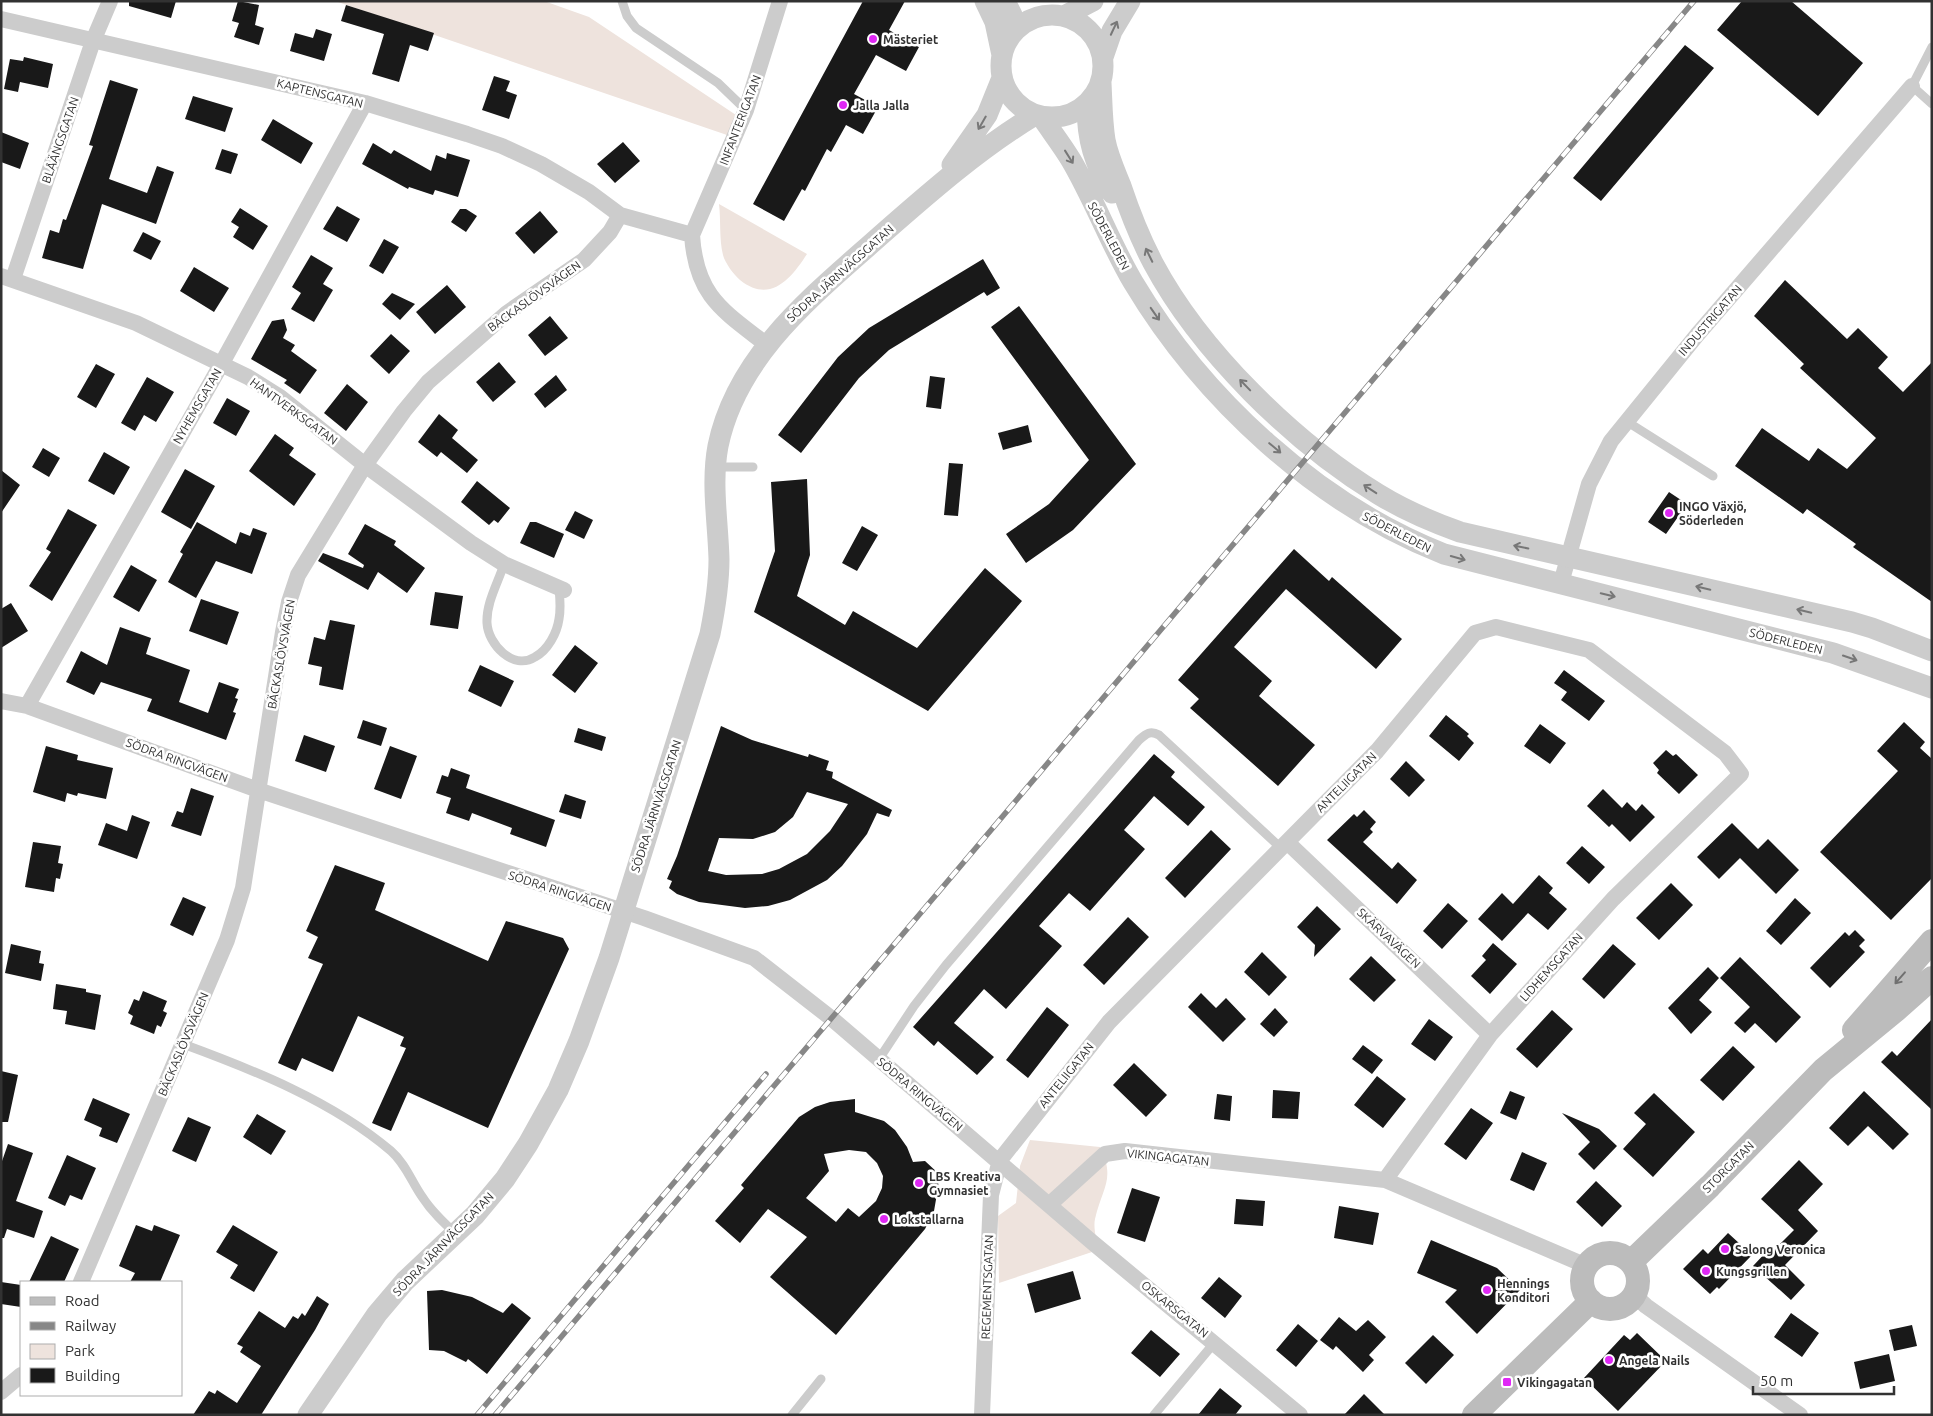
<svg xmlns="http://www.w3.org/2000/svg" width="1933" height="1416" font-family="Ubuntu,sans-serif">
<rect width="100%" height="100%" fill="#fff"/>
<path fill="#eee3dd" d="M335,1H544L589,17L739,117L727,135Z
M719,204L807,254C791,279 770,304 740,280C734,275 725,263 723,255C719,239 721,220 719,204Z
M1030,1140L1100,1147C1116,1179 1102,1188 1095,1219C1093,1228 1097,1241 1098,1250L999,1283L998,1216L1016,1203L1020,1166Z"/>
<path fill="#191919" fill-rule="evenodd" d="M129,1H176L171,18L129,6Z
M238,1L259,5L255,25L264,28L259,45L234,37L239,23L232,21Z
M863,1H905L889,30L919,47L906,71L876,55L854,94L878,107L863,134L846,125L831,152L827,149L805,191L802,189L784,221L753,204Z
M1742,1H1791L1863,63L1818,116L1717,30Z
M346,5L434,33L428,51L410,45L399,82L372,74L384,34L341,21Z
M316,29L332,34L324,61L290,51L295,33L313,38Z
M1685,45L1714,68L1601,201L1573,178Z
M24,57L53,64L48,88L20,82L18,92L4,89L10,59L23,61Z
M494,76L510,81L506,91L517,95L509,119L482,110Z
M110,80L138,89L109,179L147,193L157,166L174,172L156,224L102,204L83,269L42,258L50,230L59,233L63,219L66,220L93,146L89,145Z
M193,96L233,108L225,132L185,119Z
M273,119L313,143L301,164L261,140Z
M1,132L29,143L20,169L1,162Z
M623,142L640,161L615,183L597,164Z
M373,143L391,154L394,150L431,171L436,155L446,159L447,153L470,160L458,197L435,190L433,195L409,187L408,189L362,164Z
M222,149L238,154L231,174L215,169Z
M337,206L360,219L347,242L323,229Z
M240,208L268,226L253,250L233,237L239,227L231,222Z
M460,209H466L477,216L466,232L451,222Z
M540,211L558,232L534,254L515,233Z
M143,232L161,241L151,260L133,251Z
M384,239L399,247L383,274L369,266Z
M311,255L333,268L323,284L333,290L314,322L291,309L301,293L292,287Z
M983,259L1000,288L987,296L984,292L889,350L859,378L801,453L778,435L838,357L869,328Z
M194,267L229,288L214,312L180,291Z
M1785,280L1847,339L1858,328L1888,357L1878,368L1903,392L1932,362V602L1853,547L1856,544L1807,509L1803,514L1735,466L1762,428L1809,461L1818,448L1847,469L1876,438L1800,368L1804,364L1754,316Z
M447,285L466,307L435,334L416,312Z
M392,293L415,304L400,320L382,304Z
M1019,306L1136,464L1073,530L1026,563L1006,534L1049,504L1089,460L991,327Z
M550,316L568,338L545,356L528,335Z
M284,319L287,330L283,338L295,345L291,351L317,370L300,394L284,383L287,380L251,359L272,321Z
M391,334L410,351L389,374L370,356Z
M499,362L516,382L493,402L476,382Z
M96,364L115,374L96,408L77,397Z
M556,375L567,390L545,408L534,394Z
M930,376L945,378L941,409L926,407Z
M147,377L174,392L156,422L144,415L135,431L121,423Z
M347,384L368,402L346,431L324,413Z
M227,398L250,411L236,436L213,423Z
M439,414L458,430L452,438L478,460L467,473L441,452L437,457L418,442Z
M1028,425L1032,442L1003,450L998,433Z
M275,434L294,448L289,455L316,474L294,506L249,471Z
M43,448L60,458L49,477L32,467Z
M104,452L130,467L114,495L88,481Z
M949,463L963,464L958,516L944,515Z
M185,469L215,486L191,529L161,512Z
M1,470L20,485L1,513Z
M807,479L810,555L797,596L845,625L853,611L917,648L985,568L1022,601L928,711L754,612L775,551L771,482Z
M477,481L510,508L498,523L494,520L489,525L461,502Z
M1669,492L1687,504L1666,534L1648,522Z
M68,509L97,525L52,601L29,586L51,552L46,549Z
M575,511L593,520L584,539L565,530Z
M197,522L236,544L240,532L250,536L253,528L267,533L252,574L216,561L196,598L168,582L183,554L180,552Z
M530,522H536L564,534L554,558L520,543Z
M365,524L396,541L394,545L425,568L407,593L378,572L368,590L318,561L323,553L363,568L364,565L348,554Z
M862,526L878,535L857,571L842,563Z
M1294,549L1329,581L1332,577L1402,639L1376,669L1286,589L1234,647L1272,681L1259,696L1315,745L1278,786L1190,708L1199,699L1178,680Z
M131,565L157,580L139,612L113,597Z
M435,592L463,596L458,629L430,625Z
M201,599L239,612L227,645L189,631Z
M11,603L28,631L1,648V609Z
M330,620L355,625L343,690L319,685L322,667L308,664L314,637L325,640Z
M120,627L151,638L146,654L190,670L179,702L208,713L219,682L239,689L235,698L238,699L233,712L236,713L226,740L147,711L152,699L101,682L94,695L66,682L81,651L107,665Z
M575,645L598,663L575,693L552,675Z
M480,665L514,681L501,707L468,691Z
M1564,670L1605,701L1589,721L1561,700L1567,692L1554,683Z
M1446,715L1469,734L1467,736L1474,743L1459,761L1429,736Z
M363,720L387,728L381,746L357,738Z
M1904,722L1925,742L1920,748L1932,759V878L1891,920L1820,852L1898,771L1877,751Z
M1540,724L1566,743L1550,764L1524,746Z
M721,726L752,740L808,757L809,754L829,761L826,770L833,772L832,778L892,810L889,817L877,813L867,834L842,866L827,880L790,900L768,906L745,908L699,902L677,894L669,888L672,881L667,879L677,856ZM807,792L848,804L830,831L807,854L779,869L762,874L726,875L708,871L719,838L753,839L775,832L793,817Z
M578,728L606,737L602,751L574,742Z
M304,735L335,746L326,772L295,761Z
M46,746L78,755L77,760L113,768L106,799L78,793L77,796L67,793L65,802L33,792Z
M390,746L417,756L401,799L374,789Z
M1666,750L1673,756L1676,754L1698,775L1679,794L1657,773L1659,770L1653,763Z
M1154,754L1175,772L1171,777L1205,807L1188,826L1154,796L1124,830L1145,849L1090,911L1069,893L1039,926L1062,946L1006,1009L984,989L954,1023L994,1057L977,1075L938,1041L934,1046L913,1027Z
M1406,761L1425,780L1409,797L1390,779Z
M451,768L470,775L466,788L555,820L546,847L510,834L512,828L472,813L469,821L446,813L451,798L436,793L442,775L448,777Z
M191,788L214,796L201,836L171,826L177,811L183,813Z
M1603,789L1622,808L1627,802L1636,811L1642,804L1655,817L1630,842L1612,824L1609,827L1587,806Z
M565,794L586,801L581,819L559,812Z
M1364,810L1376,822L1370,829L1373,832L1363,842L1392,869L1398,862L1417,880L1397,904L1327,840L1354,814L1357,817Z
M132,815L150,822L137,859L98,845L106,823L127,831Z
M1732,823L1758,849L1768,839L1799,870L1776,894L1740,858L1719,879L1697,857Z
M1211,830L1231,849L1185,898L1165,878Z
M33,842L61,846L58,863L63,864L60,879L56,878L54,892L25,887Z
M1582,846L1605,867L1589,884L1566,863Z
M335,865L385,883L375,910L488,961L506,921L563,938L569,949L488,1128L408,1092L391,1131L372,1123L406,1048L400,1046L404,1037L358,1016L333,1072L302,1058L296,1071L278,1063L323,964L308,958L318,937L306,931Z
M1539,875L1553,888L1549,893L1567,909L1548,930L1528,913L1502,941L1478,919L1502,893L1513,904Z
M1671,883L1693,905L1659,940L1636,918Z
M183,897L206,907L193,936L170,925Z
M1795,898L1811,913L1781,945L1766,931Z
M1448,903L1468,921L1442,949L1423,931Z
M1317,906L1341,929L1314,957L1315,945L1297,927Z
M1128,917L1149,937L1104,985L1083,965Z
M1855,930L1865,940L1859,946L1865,952L1830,988L1810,968L1845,932L1849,936Z
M1493,943L1517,964L1490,994L1471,976L1486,960L1482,956Z
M11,944L41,951L39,963L44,964L41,981L5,973Z
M1613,944L1636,964L1604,999L1582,979Z
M1262,952L1287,977L1269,996L1244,972Z
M1371,956L1396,980L1374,1002L1349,979Z
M1740,957L1801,1017L1776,1043L1755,1023L1745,1033L1734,1023L1750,1007L1720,978Z
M1708,967L1719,978L1699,1000L1712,1012L1691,1034L1668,1008Z
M56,984L86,989V992L101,995L95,1030L65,1024L67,1011L53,1009Z
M143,991L167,1001L163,1011L167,1013L161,1027L157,1025L154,1034L130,1024L133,1016L128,1013L134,999L139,1001Z
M1201,993L1216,1008L1226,998L1246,1019L1223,1042L1188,1007Z
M1047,1007L1069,1025L1028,1078L1006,1060Z
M1275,1008L1288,1022L1274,1037L1260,1024Z
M1552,1010L1573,1029L1537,1068L1516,1049Z
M1429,1019L1453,1037L1435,1061L1411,1044Z
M1932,1019V1110L1881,1062L1892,1051L1897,1056Z
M1363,1045L1383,1060L1372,1074L1352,1059Z
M1733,1046L1755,1067L1723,1101L1700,1080Z
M1134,1063L1167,1095L1146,1117L1113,1085Z
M1,1071L18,1075L8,1122H1Z
M1377,1076L1406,1099L1383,1128L1354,1105Z
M1273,1090L1300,1092L1298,1119L1272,1118Z
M1510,1091L1525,1097L1516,1120L1500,1113Z
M1864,1091L1909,1134L1893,1150L1868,1126L1848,1146L1829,1128Z
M1654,1093L1695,1132L1653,1177L1623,1149L1646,1124L1634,1113Z
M1217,1094L1232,1096L1230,1121L1214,1119Z
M93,1098L130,1114L117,1143L99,1136L102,1128L84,1120Z
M855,1099V1112L884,1121L895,1130L907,1147L913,1162L925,1161L939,1174L938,1188L934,1211L925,1229L836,1335L770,1277L807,1237L768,1209L740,1243L715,1221L744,1188L741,1185L799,1117L815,1107L830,1102ZM849,1150L866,1152L877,1163L883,1176L882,1188L876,1201L859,1217L848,1208L836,1222L806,1198L829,1171L824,1154Z
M1471,1108L1493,1123L1466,1160L1444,1144Z
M1562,1113L1599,1129L1617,1146L1594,1170L1578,1154L1590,1142Z
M257,1114L286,1131L271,1155L243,1137Z
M188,1117L211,1127L196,1162L172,1151Z
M8,1144L33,1153L16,1201L43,1211L34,1238L7,1229L4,1238H1V1164Z
M1522,1152L1547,1163L1534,1191L1510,1180Z
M67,1155L96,1168L82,1200L70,1195L65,1206L48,1198Z
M1799,1160L1823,1184L1798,1210L1818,1231L1785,1265L1805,1285L1791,1300L1753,1266L1769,1249L1772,1252L1794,1230L1761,1199Z
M1596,1181L1622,1206L1602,1227L1576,1202Z
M1132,1188L1160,1197L1145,1242L1117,1233Z
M1236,1199L1265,1201L1263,1226L1234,1224Z
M1339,1206L1379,1213L1373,1245L1334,1238Z
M136,1225L152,1231L154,1225L180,1235L160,1282H130L135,1273L119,1266Z
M233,1225L278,1252L254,1292L230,1278L238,1265L216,1252Z
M1728,1233L1752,1255L1719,1289L1717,1287L1710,1294L1683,1269L1703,1249L1708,1254Z
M51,1236L79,1249L64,1282H29Z
M1431,1240L1497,1268L1520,1290L1477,1334L1445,1302L1457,1290L1417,1273Z
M1073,1271L1081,1299L1035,1313L1027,1284Z
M1219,1277L1242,1296L1225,1318L1201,1298Z
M1,1282L21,1285V1307L1,1304Z
M442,1290L472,1297L503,1313L512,1303L531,1318L487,1374L468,1359L466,1362L444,1351L429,1350L427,1291Z
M317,1296L329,1304L315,1330L261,1415H193L209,1391L215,1394L217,1390L237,1403L261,1366L240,1352L243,1347L237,1344L259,1311L285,1328L293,1316L298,1319L302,1313L305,1316Z
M1791,1313L1819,1333L1802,1357L1774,1337Z
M1339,1317L1356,1331L1368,1320L1386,1337L1369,1355L1374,1360L1363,1372L1336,1346L1333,1350L1320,1340Z
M1298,1324L1318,1341L1296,1367L1276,1350Z
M1912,1325L1917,1346L1894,1351L1889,1330Z
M1151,1330L1180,1354L1160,1377L1131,1353Z
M1637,1333L1666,1361L1618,1411L1584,1378L1624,1335L1630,1340Z
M1433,1335L1454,1355L1426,1384L1405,1363Z
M1889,1354L1895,1381L1860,1389L1854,1362Z
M1220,1388L1242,1406L1235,1415H1198Z
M1364,1394L1385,1415H1344Z"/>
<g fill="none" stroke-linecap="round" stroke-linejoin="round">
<path stroke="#ccc" stroke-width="9" d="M622,1L627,16L636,28L718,83L746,110
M1932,47L1912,86L1932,104
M1626,421L1713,476
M716,467H753
M504,564C498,583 486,603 487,623C488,644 513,671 535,657C548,650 557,633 559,619C561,609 560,598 559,588
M183,1044C254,1070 332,1101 391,1151C406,1164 412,1183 423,1198C432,1212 444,1223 456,1234
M879,1059L914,1006L946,965L1139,740C1146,734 1150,730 1159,735L1281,848
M792,1415L821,1379
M1154,1415L1215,1342"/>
<path stroke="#ccc" stroke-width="16" d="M1,19L365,103L467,134L502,146L541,164L589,192L620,215L692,235
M692,235L746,110L780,1
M692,235C696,296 722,310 767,345
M1,276L136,323L248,377L280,397L365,465L471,543L504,564L564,590
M13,279L93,41L110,1
M1561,583L1589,484L1611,441L1697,335L1912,86
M1,701L27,706L258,790L644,918L754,958L831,1018L1092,1242L1300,1415
M27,706L222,363L365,103
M1287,842L1490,1035
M1050,1204L1105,1154L1125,1151L1385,1180L1587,1266
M81,1282L227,940L243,888L283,632L289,602L298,575L365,465L404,411L428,382L507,313L584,260L610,232L620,215
M1634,1295L1646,1306L1800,1415
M1,1392L21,1375
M982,1415L991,1195L1000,1160L1109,1022L1377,751L1475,633L1496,627L1589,650L1725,753L1741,774L1613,899L1490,1035L1385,1180"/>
<path stroke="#ccc" stroke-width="21" d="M985,1L995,22L1002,55
M1005,1L1012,15V34
M1001 66a51 51 0 1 1 102 0a51 51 0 1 1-102 0Z
M1064,16L1093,1
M1103,57L1112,31L1130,1
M1101,83C1102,102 1102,121 1105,140C1108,156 1115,171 1121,186C1130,213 1140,238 1153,263C1200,351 1293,442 1378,494C1404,510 1432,522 1460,532L1852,622L1872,628L1932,651
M1087,105C1087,140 1094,163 1112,193
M1041,116C1051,131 1062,145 1071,160C1094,199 1110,243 1133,282C1203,399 1317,504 1444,554L1833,653L1932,688
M952,165L987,115L1002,78
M308,1415L377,1314L405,1281L475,1215L505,1179L528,1144L558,1090L579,1041L609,958L710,634C715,609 719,584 719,559C718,522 711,483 718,446C737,354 815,294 881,235C930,192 979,149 1035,115"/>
<path stroke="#bcbcbc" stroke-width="24" d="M1854,1030L1932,941
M1582 1281a28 28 0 1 1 56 0a28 28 0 1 1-56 0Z
M1631,1262L1710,1186L1823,1070L1896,1010L1932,978
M1474,1415L1591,1301"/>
<g stroke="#878787" stroke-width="5.5">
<path id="rail" d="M477,1415L766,1074
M495,1415L1694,1"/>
</g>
<use href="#rail" stroke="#fff" stroke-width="4" stroke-dasharray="11" stroke-linecap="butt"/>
</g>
<defs><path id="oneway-shaft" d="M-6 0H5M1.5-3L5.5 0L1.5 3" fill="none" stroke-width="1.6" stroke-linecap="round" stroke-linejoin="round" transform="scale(1.25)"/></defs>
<g stroke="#777">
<use href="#oneway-shaft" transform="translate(1114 28) rotate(-65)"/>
<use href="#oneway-shaft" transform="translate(982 123) rotate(120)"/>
<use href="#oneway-shaft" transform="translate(1069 157) rotate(58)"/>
<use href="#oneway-shaft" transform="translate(1149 255) rotate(-116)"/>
<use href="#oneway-shaft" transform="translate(1155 314) rotate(55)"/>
<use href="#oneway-shaft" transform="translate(1245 385) rotate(-134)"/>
<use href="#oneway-shaft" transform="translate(1275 448) rotate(40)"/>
<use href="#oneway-shaft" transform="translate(1370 489) rotate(-147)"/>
<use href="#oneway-shaft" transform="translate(1521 547) rotate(-168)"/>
<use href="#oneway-shaft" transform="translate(1458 558) rotate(16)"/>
<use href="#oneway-shaft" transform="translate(1703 588) rotate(-167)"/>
<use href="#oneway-shaft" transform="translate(1608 595) rotate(14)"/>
<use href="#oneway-shaft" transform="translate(1804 611) rotate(-167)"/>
<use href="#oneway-shaft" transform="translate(1850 658) rotate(19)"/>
</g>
<use stroke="#707070" href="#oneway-shaft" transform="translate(1900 978) rotate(131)"/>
<g fill="#df28f5" stroke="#fff" stroke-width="2">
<circle cx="873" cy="39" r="5"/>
<circle cx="843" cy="105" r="5"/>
<circle cx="1669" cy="513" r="5"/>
<circle cx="919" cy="1183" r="5"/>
<circle cx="884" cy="1219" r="5"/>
<circle cx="1725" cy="1249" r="5"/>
<circle cx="1706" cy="1271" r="5"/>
<circle cx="1487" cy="1290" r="5"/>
<circle cx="1609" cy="1360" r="5"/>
<rect x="1502" y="1377" width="10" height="10" rx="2.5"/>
</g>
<g text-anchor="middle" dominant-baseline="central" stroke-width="5" stroke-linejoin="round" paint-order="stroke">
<g font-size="12" font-weight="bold" fill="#323232" stroke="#fff" text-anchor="start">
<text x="883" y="39">Mästeriet</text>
<text x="853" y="105">Jalla Jalla</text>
<text x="1679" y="506">INGO Växjö,<tspan x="1679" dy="14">Söderleden</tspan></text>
<text x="929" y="1176">LBS Kreativa<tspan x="929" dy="14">Gymnasiet</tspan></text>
<text x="894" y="1219">Lokstallarna</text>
<text x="1735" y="1249">Salong Veronica</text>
<text x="1716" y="1271">Kungsgrillen</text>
<text x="1497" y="1283">Hennings<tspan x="1497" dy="14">Konditori</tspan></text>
<text x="1619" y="1360">Angela Nails</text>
<text x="1517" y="1382">Vikingagatan</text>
</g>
<g font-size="12" fill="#323232" stroke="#fff">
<text transform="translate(320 93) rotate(14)">KAPTENSGATAN</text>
<text transform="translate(740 120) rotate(-69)">INFANTERIGATAN</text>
<text transform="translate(60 140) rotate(-71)">BLÅÄNGSGATAN</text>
<text transform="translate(1109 236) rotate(62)">SÖDERLEDEN</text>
<text transform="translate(840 273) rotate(-42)">SÖDRA JÄRNVÄGSGATAN</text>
<text transform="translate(534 296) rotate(-36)">BÄCKASLÖVSVÄGEN</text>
<text transform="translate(1710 320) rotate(-49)">INDUSTRIGATAN</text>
<text transform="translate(197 406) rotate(-60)">NYHEMSGATAN</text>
<text transform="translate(294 411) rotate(36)">HANTVERKSGATAN</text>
<text transform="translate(1397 532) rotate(27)">SÖDERLEDEN</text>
<text transform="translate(1786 641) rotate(14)">SÖDERLEDEN</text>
<text transform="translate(281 654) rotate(-80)">BÄCKASLÖVSVÄGEN</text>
<text transform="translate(177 760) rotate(20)">SÖDRA RINGVÄGEN</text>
<text transform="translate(1346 782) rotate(-45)">ANTELIIGATAN</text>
<text transform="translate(656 806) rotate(-72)">SÖDRA JÄRNVÄGSGATAN</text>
<text transform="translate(560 891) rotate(18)">SÖDRA RINGVÄGEN</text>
<text transform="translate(1389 938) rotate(43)">SKÄRVAVÄGEN</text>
<text transform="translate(1551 967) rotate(-48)">LIDHEMSGATAN</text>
<text transform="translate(183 1044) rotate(-67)">BÄCKASLÖVSVÄGEN</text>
<text transform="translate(1066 1075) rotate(-51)">ANTELIIGATAN</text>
<text transform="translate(920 1094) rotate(40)">SÖDRA RINGVÄGEN</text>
<text transform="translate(1168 1157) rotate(6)">VIKINGAGATAN</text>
<text transform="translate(1728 1167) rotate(-45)">STORGATAN</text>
<text transform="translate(443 1244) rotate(-46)">SÖDRA JÄRNVÄGSGATAN</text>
<text transform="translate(987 1287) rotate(-88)">REGEMENTSGATAN</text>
<text transform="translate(1175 1309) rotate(39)">OSKARSGATAN</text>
</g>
</g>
<rect width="1933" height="1416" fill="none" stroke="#323232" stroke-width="5"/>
<rect x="20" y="1281" width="162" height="115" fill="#ffffff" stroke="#adadad"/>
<rect x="30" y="1297" width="25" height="8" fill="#bcbcbc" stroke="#adadad"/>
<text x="65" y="1306" font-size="15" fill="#323232">Road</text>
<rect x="30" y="1322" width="25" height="8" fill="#878787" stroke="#adadad"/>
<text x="65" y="1331" font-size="15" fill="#323232">Railway</text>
<rect x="30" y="1344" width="25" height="15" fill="#eee3dd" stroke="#adadad"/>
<text x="65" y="1356" font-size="15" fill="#323232">Park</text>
<rect x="30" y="1368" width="25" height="15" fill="#191919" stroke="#adadad"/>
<text x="65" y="1381" font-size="15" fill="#323232">Building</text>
<path d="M1753 1386v8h141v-8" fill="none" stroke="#323232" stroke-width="2.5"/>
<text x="1760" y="1386" font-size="15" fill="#323232" stroke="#ffffff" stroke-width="4" paint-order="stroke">50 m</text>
</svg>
